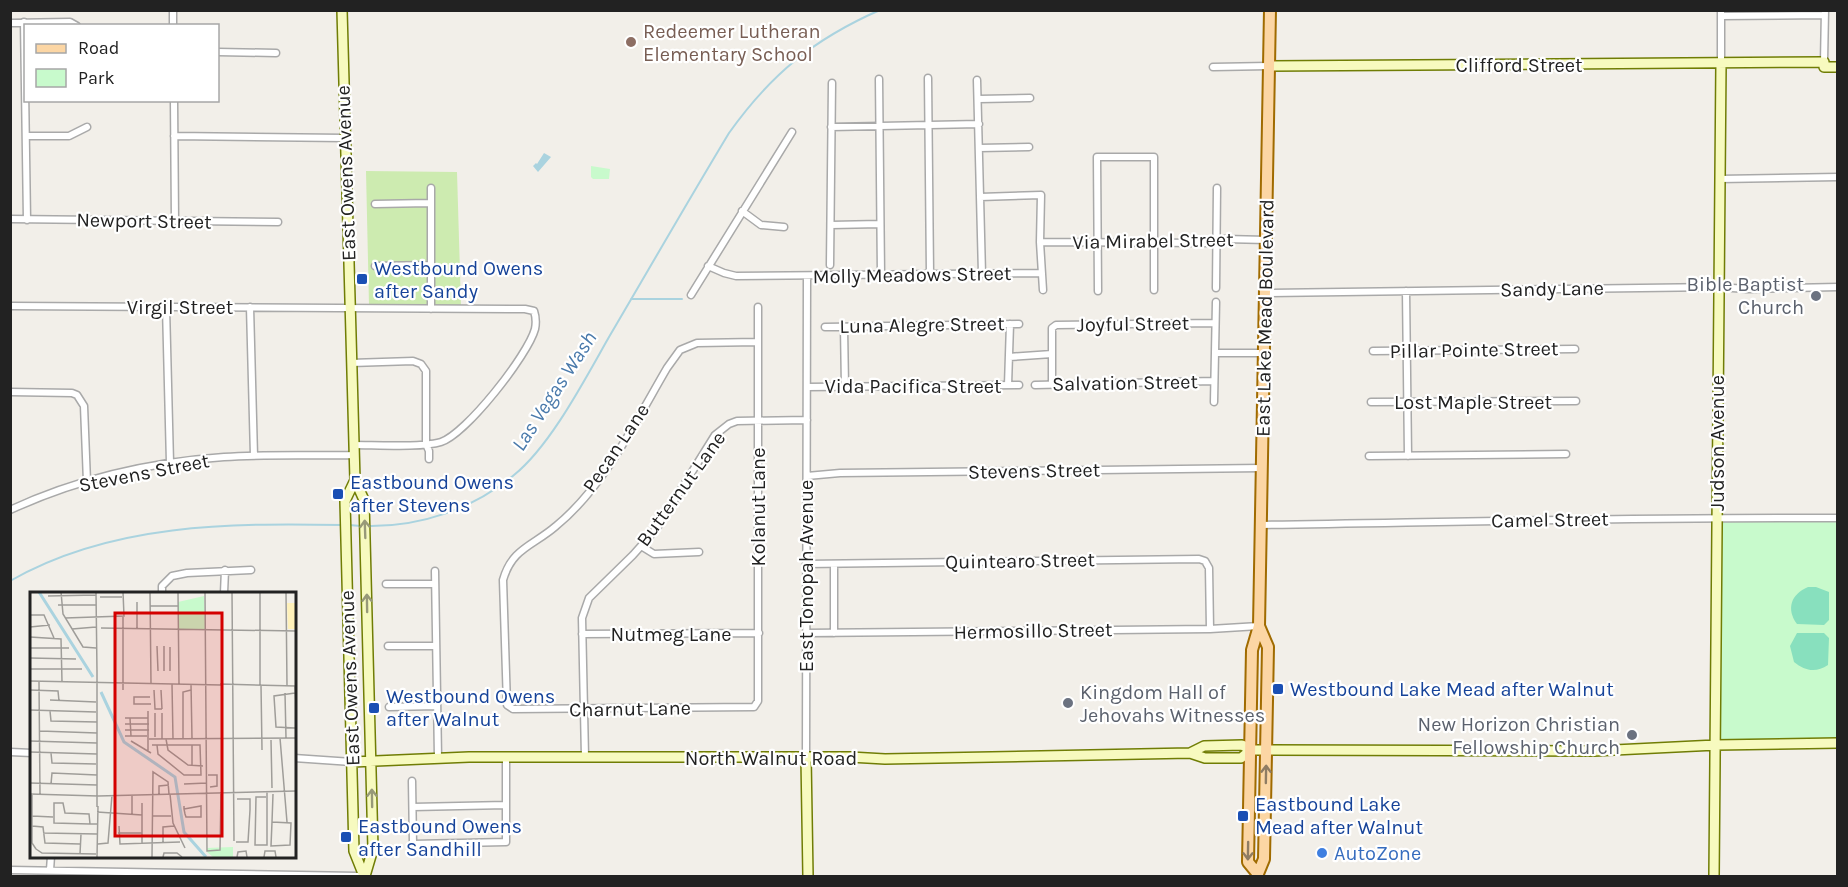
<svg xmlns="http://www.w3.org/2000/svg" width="1848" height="887" font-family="Karla,sans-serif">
<rect width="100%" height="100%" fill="#f2efe9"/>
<path fill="#cdebb0" d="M366,171L457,172L461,306L369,305Z"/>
<path fill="#c8facc" d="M591,166L610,169L609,179H593L591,177Z
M1837,517V743L1716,745V518Z"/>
<path fill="#88e0be" d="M1808,587H1816L1829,592V620L1824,625L1797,624C1786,609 1791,594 1808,587Z
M1797,633H1824L1829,638L1828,665C1816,673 1805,671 1794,662L1790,646Z"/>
<path fill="#aad3df" d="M544,153L551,157L538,172L533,166L536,163L537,164Z"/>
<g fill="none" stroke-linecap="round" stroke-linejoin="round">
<path stroke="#aad3df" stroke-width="2" d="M631,299H682
M349,525L361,526
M367,526C420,527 473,509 514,475C551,445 585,379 609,337C649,269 688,201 729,133C771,74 814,39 880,10
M10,581C111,523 231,523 343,525"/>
<g stroke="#a9a9a9" stroke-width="9">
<path id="street" d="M173,10V26
M1721,16L1825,15
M24,22L27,220
M10,23L70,22L77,26
M218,52L276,53
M1824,62L1825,10
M1721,63V10
M1213,67L1269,66
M928,78L930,274
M879,79L881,275
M977,80L982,274
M979,99L1030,98
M174,100L175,221
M831,127L979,124
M26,136H69L87,127
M174,136L345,138
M979,148L1029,147
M1719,179L1838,177
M431,188V309
M980,197L1041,195L1040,242L1043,290
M375,204L429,203
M742,211L761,225L784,227
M10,219L278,222
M831,225L880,224
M1040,242L1208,243L1225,239L1267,240
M830,265L832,83
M375,266L430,265
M708,266L724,273L736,276L1041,273
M1216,288L1217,188
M1098,291L1097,157H1154V290
M1406,291L1408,456
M1266,293L1718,287L1747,289L1838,287
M691,295L792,132
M10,306L525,309L534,311C536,317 536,324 535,329C528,355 466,434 441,442C422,448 376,445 353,445
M166,307L170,463
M250,307L254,456
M825,327L1019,324
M844,327L845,387
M757,342L697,343L680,350L667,368C636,421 604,487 556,526C533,546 512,548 503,580L507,705L513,709L754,707L758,701V307
M1373,351L1575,349
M1215,353H1264
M1009,357L1052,354
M351,363L413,361L421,364L426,371V444L429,451V459
M1052,384V328L1056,325L1215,323
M1008,385L1010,324
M1035,385L1214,381
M807,387L1019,385
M10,392L72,393L77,395L84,406L87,482
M1214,402L1216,302
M1371,402L1576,401
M1369,456L1566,454
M807,476L840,473L1262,468
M10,510C77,479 151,462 224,457C267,454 311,456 354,455
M1262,525C1454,522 1645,517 1838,518
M641,546L654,554L699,552
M806,564L1199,559L1205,561L1209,568L1210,629
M435,571L438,758
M386,584H435
M162,593V586L172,576L187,573L251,570
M224,593L225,570
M806,633L1210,629L1259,626
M834,633V564
M582,634L759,633
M388,646H436
M389,707L437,706
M10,752L32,753
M585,757L582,618L589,598L633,555L657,528L715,435L729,424L737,421L807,420
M806,757L807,276
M294,758L352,762
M412,781L413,844L506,842V757
M413,807L506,805
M10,870L358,876
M50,870L51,856"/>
</g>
<g stroke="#707d05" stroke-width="12">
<path id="secondary" d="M342,10L355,480L364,500L373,849L365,876
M1269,66L1824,62V67H1838
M355,480L345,501L354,851L364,876
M1190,753L1204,746L1242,745L1251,750L1594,751L1716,745L1838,743
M806,757L808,876
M352,762L469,757H850L885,759L1190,753L1205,758H1241L1251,750
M1714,876L1721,63"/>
</g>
<g stroke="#a06b00" stroke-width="14">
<path id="primary" d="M1257,873L1248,862L1252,650L1259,626L1270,10
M1257,876L1264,859L1268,647L1259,626"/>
</g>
<use href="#street" stroke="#fff" stroke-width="6"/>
<use href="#secondary" stroke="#f7fabf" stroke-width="9"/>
<use href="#primary" stroke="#fcd6a4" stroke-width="10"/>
</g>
<defs><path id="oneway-shaft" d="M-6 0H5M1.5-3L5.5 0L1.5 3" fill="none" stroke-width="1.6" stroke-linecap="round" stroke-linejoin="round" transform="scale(1.5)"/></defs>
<g stroke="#979978">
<use href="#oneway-shaft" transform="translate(365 529) rotate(-92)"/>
<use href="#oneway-shaft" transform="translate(367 603) rotate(-91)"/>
<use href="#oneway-shaft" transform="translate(372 798) rotate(-91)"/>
</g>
<g stroke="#8f7c63">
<use href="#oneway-shaft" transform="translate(1266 774) rotate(-89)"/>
<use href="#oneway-shaft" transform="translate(1248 851) rotate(91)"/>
</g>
<circle fill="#8d6e63" stroke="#fff" stroke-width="2" cx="631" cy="42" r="6"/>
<g fill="#1a4fb4" stroke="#fff" stroke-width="2">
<rect x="356" y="273" width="12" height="12" rx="3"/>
<rect x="332" y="488" width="12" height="12" rx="3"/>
<rect x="1272" y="683" width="12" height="12" rx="3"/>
<rect x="368" y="702" width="12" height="12" rx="3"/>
<rect x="1237" y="810" width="12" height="12" rx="3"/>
<rect x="340" y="831" width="12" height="12" rx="3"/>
</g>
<g fill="#6b7280" stroke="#fff" stroke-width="2">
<circle cx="1816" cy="296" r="6"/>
<circle cx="1068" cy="703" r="6"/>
<circle cx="1632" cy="735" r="6"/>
</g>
<circle fill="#3f7fe0" stroke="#fff" stroke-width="2" cx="1322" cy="853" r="6"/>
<g text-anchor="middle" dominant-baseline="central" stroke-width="4.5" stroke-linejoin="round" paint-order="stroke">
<g font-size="20" fill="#785e54" stroke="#fff" text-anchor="start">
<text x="643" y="31">Redeemer Lutheran<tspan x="643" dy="23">Elementary School</tspan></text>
</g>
<g font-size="20" fill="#222" stroke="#fff">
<text x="1519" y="65">Clifford Street</text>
<text transform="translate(346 173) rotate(-92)">East Owens Avenue</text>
<text transform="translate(144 221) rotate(1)">Newport Street</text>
<text transform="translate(1153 241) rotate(-1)">Via Mirabel Street</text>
<text transform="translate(912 275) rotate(-1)">Molly Meadows Street</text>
<text transform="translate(1552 289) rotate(-1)">Sandy Lane</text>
<text x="180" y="307">Virgil Street</text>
<text transform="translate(1265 318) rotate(-89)">East Lake Mead Boulevard</text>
<text transform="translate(1133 324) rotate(-1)">Joyful Street</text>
<text transform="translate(922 325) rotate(-1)">Luna Alegre Street</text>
<text transform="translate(1474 350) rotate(-1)">Pillar Pointe Street</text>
<text transform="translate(1125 383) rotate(-1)">Salvation Street</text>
<text x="913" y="386">Vida Pacifica Street</text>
<text x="1473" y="402">Lost Maple Street</text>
<text transform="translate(1717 443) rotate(-90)">Judson Avenue</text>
<text transform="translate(616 448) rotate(-56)">Pecan Lane</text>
<text transform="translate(1034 471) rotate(-1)">Stevens Street</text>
<text transform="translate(144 473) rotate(-11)">Stevens Street</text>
<text transform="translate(681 489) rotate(-54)">Butternut Lane</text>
<text transform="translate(758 507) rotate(-90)">Kolanut Lane</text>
<text transform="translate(1550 520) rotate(-1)">Camel Street</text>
<text transform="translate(1020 561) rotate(-1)">Quintearo Street</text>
<text transform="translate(806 576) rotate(-90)">East Tonopah Avenue</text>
<text transform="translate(1033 631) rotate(-1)">Hermosillo Street</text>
<text x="671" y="634">Nutmeg Lane</text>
<text transform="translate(350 678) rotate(-92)">East Owens Avenue</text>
<text transform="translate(630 709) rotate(-1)">Charnut Lane</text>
<text x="771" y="758">North Walnut Road</text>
</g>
<g font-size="20" fill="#164399" stroke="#fff" text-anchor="start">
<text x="374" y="268">Westbound Owens<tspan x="374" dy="23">after Sandy</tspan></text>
<text x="350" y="482">Eastbound Owens<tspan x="350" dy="23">after Stevens</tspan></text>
<text x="1290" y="689">Westbound Lake Mead after Walnut</text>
<text x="386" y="696">Westbound Owens<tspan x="386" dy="23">after Walnut</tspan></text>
<text x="1255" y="804">Eastbound Lake<tspan x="1255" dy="23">Mead after Walnut</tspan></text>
<text x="358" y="826">Eastbound Owens<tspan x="358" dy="23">after Sandhill</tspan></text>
</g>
<g font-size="20" fill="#5b616d" stroke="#fff" text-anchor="end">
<text x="1804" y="284">Bible Baptist<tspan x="1804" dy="23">Church</tspan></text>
<text x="1080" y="692" text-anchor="start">Kingdom Hall of<tspan x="1080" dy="23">Jehovahs Witnesses</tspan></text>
<text x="1620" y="724">New Horizon Christian<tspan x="1620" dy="23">Fellowship Church</tspan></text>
</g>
<g font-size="20" fill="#366cbe" stroke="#fff" text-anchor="start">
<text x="1334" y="853">AutoZone</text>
</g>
<g font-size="21" font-style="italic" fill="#4a7aab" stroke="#fff">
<text transform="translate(554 391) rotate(-57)">Las Vegas Wash</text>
</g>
</g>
<g transform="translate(30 592)">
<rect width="266" height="266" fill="#f2efe9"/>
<path d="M257,11H265V37H258Z" fill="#fff1ba"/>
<path d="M174,4L175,37H148V10ZM203,255V265H183L177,260V256Z" fill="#c8facc"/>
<path fill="none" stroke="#aad3df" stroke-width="3" d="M9,0L63,85M71,100L94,150L145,185L154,240L176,265"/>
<path fill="none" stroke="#9f9d99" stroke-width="1.5" d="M31,0L33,22L53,55L66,56M66,0L67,80M120,0L121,92M148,0L149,92M175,0L177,259L190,258L191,200M202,0L204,249M230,0V93M256,0L257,94M18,4L66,3M70,5H92M107,10V37M28,13H66M120,14H148M0,23H14L24,46M93,25V98M35,26L94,24L93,0M0,35L20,33M71,36L266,39M42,37L66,35M0,45L31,47L32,90M127,54L128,79M134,54V79M140,55V79M0,56H39M0,66L46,67M0,77H52M67,78V215M0,89L191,93M9,90L10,202M142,92L143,147M161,92L162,147M190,92L266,94M231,93L232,158M265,94L266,112M0,98L28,99L29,109M124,98L125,117H132M131,98L132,117M255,101L256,146M265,101L244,104L246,135L265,136M120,105H104V112H121M20,108L66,110M0,118L66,120M20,119L21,129L67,130M125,121V145M132,121V147M95,126H118M100,126L101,144M95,132H119M95,138H119M10,139L67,141M95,144H117M250,146L257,230M119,147L266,146M136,147L138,158L158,173L173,174M153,147V100L161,98M241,148L242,196M0,149L67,151M101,149L121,161M122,153H170L171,183H154L128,162L127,153M162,153V174M118,159V119M0,160L67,162M21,161L22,171L66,172M178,183H187V194L180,195M0,191L67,193M21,192L22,181L67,183M154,192L177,191M0,202L68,204L266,199M2,202V251L6,257M129,202V194L139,193M140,202L143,231L155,256M236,205H226L225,253H237V200M154,214V217L155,222L156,225H171V214L154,217M67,220L112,223M102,223V204M2,224L23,225M122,224H141M242,230L261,231L260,253L241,254L242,230L243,202M60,232L59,222L35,221L33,211H24V231L60,232H67M2,234L13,235L15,251L50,252M89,234L90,252L150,250M13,241L67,242M88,241H112M206,250H218L220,218V207H207M112,251V211M133,251V235L144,234M68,252L78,251L82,203M6,257L12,261L66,262M50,262L51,242M67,265L68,214M122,265L123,180L138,190L139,202M133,265L134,261H147L152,265M207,265L208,260L216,259L217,265M234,265L235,259H245L246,265"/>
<path fill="#d40000" fill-opacity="0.15" stroke="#d40000" stroke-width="3" d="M85,21H192V244H85Z"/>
<rect width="266" height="266" fill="none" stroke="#222" stroke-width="3"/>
</g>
<rect width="1848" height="887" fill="none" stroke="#222222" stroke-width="24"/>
<rect x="24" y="24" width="195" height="78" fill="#ffffff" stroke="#a7a7a7" stroke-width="1.5"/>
<rect x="36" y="44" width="30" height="9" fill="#fcd6a4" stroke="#a7a7a7" stroke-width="1.5"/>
<text x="78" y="54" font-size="18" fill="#222222">Road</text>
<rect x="36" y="69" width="30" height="18" fill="#c8facc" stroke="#a7a7a7" stroke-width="1.5"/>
<text x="78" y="84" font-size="18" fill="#222222">Park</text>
</svg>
